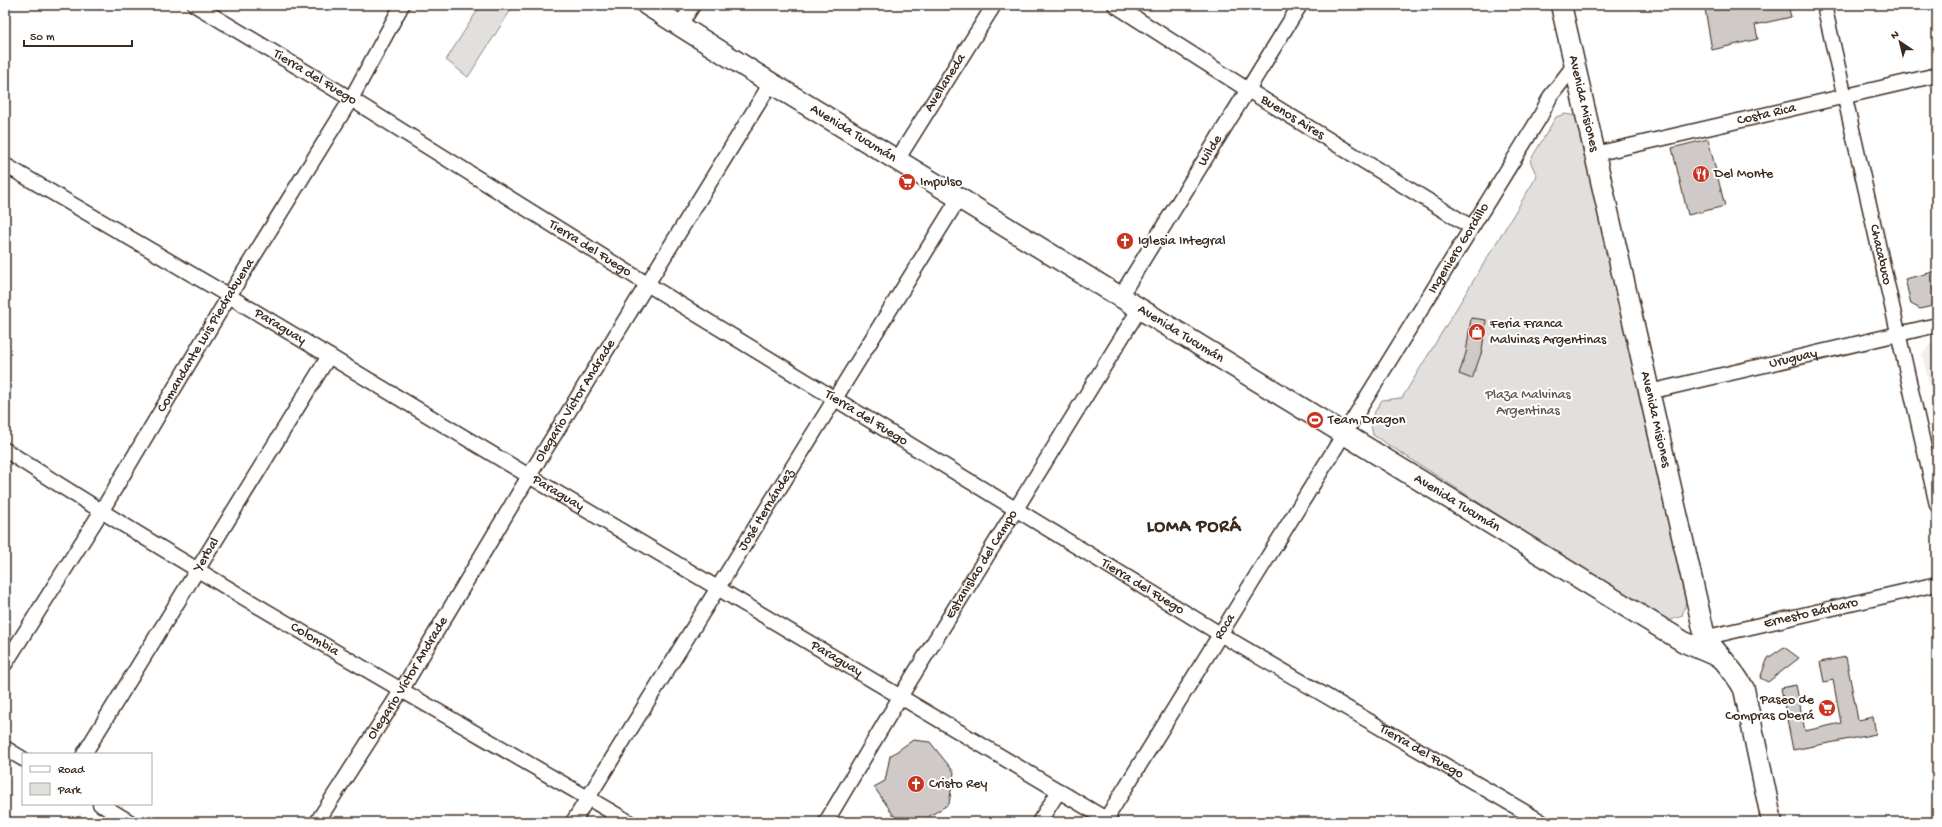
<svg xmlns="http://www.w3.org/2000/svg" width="1942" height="827" font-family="'Gochi Hand',sans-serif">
<rect width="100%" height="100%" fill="#fff"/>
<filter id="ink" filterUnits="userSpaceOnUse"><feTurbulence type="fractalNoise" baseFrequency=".025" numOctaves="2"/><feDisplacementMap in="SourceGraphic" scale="8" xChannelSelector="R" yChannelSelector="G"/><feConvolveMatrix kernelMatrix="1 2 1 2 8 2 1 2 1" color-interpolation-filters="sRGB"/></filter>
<g filter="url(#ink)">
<path fill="#f1efee" d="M1937,342V419L1922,354L1931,343Z"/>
<path fill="#e2e0de" stroke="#8e857e" d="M474,5H514L468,77L446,60L479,8Z
M1565,114L1576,116L1686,602L1682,616L1666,622L1373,435L1370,420L1382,400L1402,398L1537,176L1530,161L1556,117Z"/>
<path fill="#cfcac7" stroke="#3b2a1e" d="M1721,5H1788L1791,17L1755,25L1758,39L1712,50L1705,9Z
M1708,139L1725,206L1688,215L1672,148Z
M1937,271V305L1920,309L1911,304L1905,279Z
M1471,318L1486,320L1482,351L1472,379L1459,374L1466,353Z
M1784,647L1799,658L1768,682L1760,678L1768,658Z
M1846,657L1858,720L1873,717L1876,734L1793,750L1781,688L1796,685L1805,731L1841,723L1833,680L1824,682L1820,662Z
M913,740L930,742L954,772L949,804L920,822L895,817L874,787L885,781L890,756Z"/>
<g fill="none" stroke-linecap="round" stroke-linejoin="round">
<g stroke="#3b2a1e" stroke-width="17">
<g id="street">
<path id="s1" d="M195,5L351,99L647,284L1220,634L1542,822"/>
<path id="s2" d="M1115,5L1248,90L1471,227"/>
<path id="s3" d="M1824,5L1937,505"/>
<path d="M680,25L693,5"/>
<path id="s4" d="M1595,154L1937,75"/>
<path id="s5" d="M897,160L994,5"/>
<path id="s6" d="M5,165L229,296L529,476L1111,822"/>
<path id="s7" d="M1120,297L1300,5"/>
<path id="s8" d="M1649,392L1937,325"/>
<path id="s9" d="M5,450C209,582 420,700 629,822"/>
<path id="s10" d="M1699,639L1937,584"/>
<path id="s11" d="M5,664L101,512L229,296L351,99L402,5"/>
<path d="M5,748L23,759"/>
<path id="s12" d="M84,754L329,356"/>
<path d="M100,804L130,822"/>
<path id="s13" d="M1106,819L1540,117L1550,97L1575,64"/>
<path id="s14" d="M317,822L401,691L529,476L771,83"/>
<path id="s15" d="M573,822L959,198"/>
<path id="s16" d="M826,822L900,697L1140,308"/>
<path d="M1039,822L1059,791"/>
</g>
</g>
<g stroke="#3b2a1e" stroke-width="23">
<g id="secondary">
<path id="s17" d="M647,5L771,83L1684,642L1719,657"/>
<path id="s18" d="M1561,5L1705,637C1718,655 1734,670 1744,689L1772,822"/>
</g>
</g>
<use href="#street" stroke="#fff" stroke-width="14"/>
<use href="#secondary" stroke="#fff" stroke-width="20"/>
</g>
</g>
<defs>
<g id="restaurant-disc" transform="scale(0.9)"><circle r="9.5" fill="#c8321e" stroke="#fff"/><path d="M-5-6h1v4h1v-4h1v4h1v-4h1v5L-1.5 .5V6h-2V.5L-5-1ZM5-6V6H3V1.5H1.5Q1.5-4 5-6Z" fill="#fff"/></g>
<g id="supermarket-disc" transform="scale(0.9)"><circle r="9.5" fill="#c8321e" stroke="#fff"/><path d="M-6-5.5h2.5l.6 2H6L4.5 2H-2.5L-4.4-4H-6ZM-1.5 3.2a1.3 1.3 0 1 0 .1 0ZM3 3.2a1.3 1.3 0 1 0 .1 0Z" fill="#fff"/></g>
<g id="church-disc" transform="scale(0.9)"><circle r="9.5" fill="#c8321e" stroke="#fff"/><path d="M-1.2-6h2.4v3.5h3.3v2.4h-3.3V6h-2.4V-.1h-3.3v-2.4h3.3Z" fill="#fff"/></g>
<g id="shop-disc" transform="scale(0.9)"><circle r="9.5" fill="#c8321e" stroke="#fff"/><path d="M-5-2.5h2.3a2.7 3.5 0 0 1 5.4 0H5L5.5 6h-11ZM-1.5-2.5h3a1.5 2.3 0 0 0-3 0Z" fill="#fff"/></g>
<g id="stadium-disc" transform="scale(0.9)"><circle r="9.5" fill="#c8321e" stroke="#fff"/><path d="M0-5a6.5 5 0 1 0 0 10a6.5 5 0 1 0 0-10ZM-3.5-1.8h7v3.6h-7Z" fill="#fff"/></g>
</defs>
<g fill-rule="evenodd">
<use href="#restaurant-disc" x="1701" y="174"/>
<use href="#supermarket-disc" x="907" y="182"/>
<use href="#church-disc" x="1125" y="241"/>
<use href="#shop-disc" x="1477" y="332"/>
<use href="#stadium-disc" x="1315" y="420"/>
<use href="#supermarket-disc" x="1827" y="708"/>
<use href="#church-disc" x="916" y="784"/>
</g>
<g text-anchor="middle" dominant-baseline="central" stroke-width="4" stroke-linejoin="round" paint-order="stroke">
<g font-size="14" fill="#3b2a1e" stroke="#fff">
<text stroke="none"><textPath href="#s1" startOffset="140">Tierra del Fuego</textPath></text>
<text stroke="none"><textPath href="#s5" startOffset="91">Avellaneda</textPath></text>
<text stroke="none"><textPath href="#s18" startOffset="101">Avenida Misiones</textPath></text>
<text stroke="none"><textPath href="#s4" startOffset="176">Costa Rica</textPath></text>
<text stroke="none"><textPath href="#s2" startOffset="210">Buenos Aires</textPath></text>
<text stroke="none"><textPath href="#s17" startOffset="243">Avenida Tucumán</textPath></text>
<text stroke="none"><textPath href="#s7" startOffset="172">Wilde</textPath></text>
<text stroke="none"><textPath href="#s1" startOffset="464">Tierra del Fuego</textPath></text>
<text stroke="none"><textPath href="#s13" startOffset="671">Ingeniero Gordillo</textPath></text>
<text stroke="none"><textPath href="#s3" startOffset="256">Chacabuco</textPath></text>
<text stroke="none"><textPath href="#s6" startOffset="319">Paraguay</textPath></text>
<text stroke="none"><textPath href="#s17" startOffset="627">Avenida Tucumán</textPath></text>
<text stroke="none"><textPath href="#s11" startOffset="385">Comandante Luis Piedrabuena</textPath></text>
<text stroke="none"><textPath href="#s8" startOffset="148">Uruguay</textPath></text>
<text stroke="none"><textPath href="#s14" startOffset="494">Olegario Víctor Andrade</textPath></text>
<text stroke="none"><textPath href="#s1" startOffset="788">Tierra del Fuego</textPath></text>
<text stroke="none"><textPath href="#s18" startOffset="425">Avenida Misiones</textPath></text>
<text stroke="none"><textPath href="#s6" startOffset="643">Paraguay</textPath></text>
<text stroke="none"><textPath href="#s17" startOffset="951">Avenida Tucumán</textPath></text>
<text stroke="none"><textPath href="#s15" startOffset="367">José Hernández</textPath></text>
<text stroke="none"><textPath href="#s12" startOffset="234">Yerbal</textPath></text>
<text stroke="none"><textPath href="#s16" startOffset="301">Estanislao del Campo</textPath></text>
<text stroke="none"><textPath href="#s1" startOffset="1112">Tierra del Fuego</textPath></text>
<text stroke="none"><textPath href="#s10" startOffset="115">Ernesto Bárbaro</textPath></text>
<text stroke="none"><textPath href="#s13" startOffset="226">Roca</textPath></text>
<text stroke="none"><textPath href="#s9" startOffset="363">Colombia</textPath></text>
<text stroke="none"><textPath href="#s6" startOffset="967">Paraguay</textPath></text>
<text stroke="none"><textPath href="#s14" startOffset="170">Olegario Víctor Andrade</textPath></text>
<text stroke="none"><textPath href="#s1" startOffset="1436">Tierra del Fuego</textPath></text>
</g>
<g font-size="14" fill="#3b2a1e" stroke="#fff" text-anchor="start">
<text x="1714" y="174">Del Monte</text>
<text x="920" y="182">Impulso</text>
<text x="1138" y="241">Iglesia Integral</text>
<text x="1490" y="324">Feria Franca<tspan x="1490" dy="16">Malvinas Argentinas</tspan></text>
<text x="1328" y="420">Team Dragon</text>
<text x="1814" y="700" text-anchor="end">Paseo de<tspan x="1814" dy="16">Compras Oberá</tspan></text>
<text x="929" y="784">Cristo Rey</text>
</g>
<g font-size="14" fill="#65584e" stroke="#fff">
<text x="1528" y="395">Plaza Malvinas<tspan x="1528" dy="16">Argentinas</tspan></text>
</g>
<g font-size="18" font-weight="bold" letter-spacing="1" fill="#3b2a1e" stroke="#fff">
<text x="1194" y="527">LOMA PORÁ</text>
</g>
</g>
<rect width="1942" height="827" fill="none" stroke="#fff" stroke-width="20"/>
<rect x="10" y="10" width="1922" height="807" fill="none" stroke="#3b2a1e" stroke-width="1.5" filter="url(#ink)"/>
<rect x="22" y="753" width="130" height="52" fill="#ffffff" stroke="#b1aaa5"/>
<rect x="30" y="766" width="20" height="6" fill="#ffffff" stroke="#b1aaa5"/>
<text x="58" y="773" font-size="12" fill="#3b2a1e">Road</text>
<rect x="30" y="783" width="20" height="12" fill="#e2e0de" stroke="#b1aaa5"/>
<text x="58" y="793" font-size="12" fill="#3b2a1e">Park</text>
<g transform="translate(1900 42) rotate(325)" stroke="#ffffff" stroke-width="3" paint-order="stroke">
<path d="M0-3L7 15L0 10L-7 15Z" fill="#3b2a1e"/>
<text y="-6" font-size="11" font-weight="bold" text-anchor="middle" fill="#3b2a1e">N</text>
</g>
<path d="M24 40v6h108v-6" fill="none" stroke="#3b2a1e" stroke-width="2"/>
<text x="30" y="40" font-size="12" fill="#3b2a1e" stroke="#ffffff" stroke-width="3" paint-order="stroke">50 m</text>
</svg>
